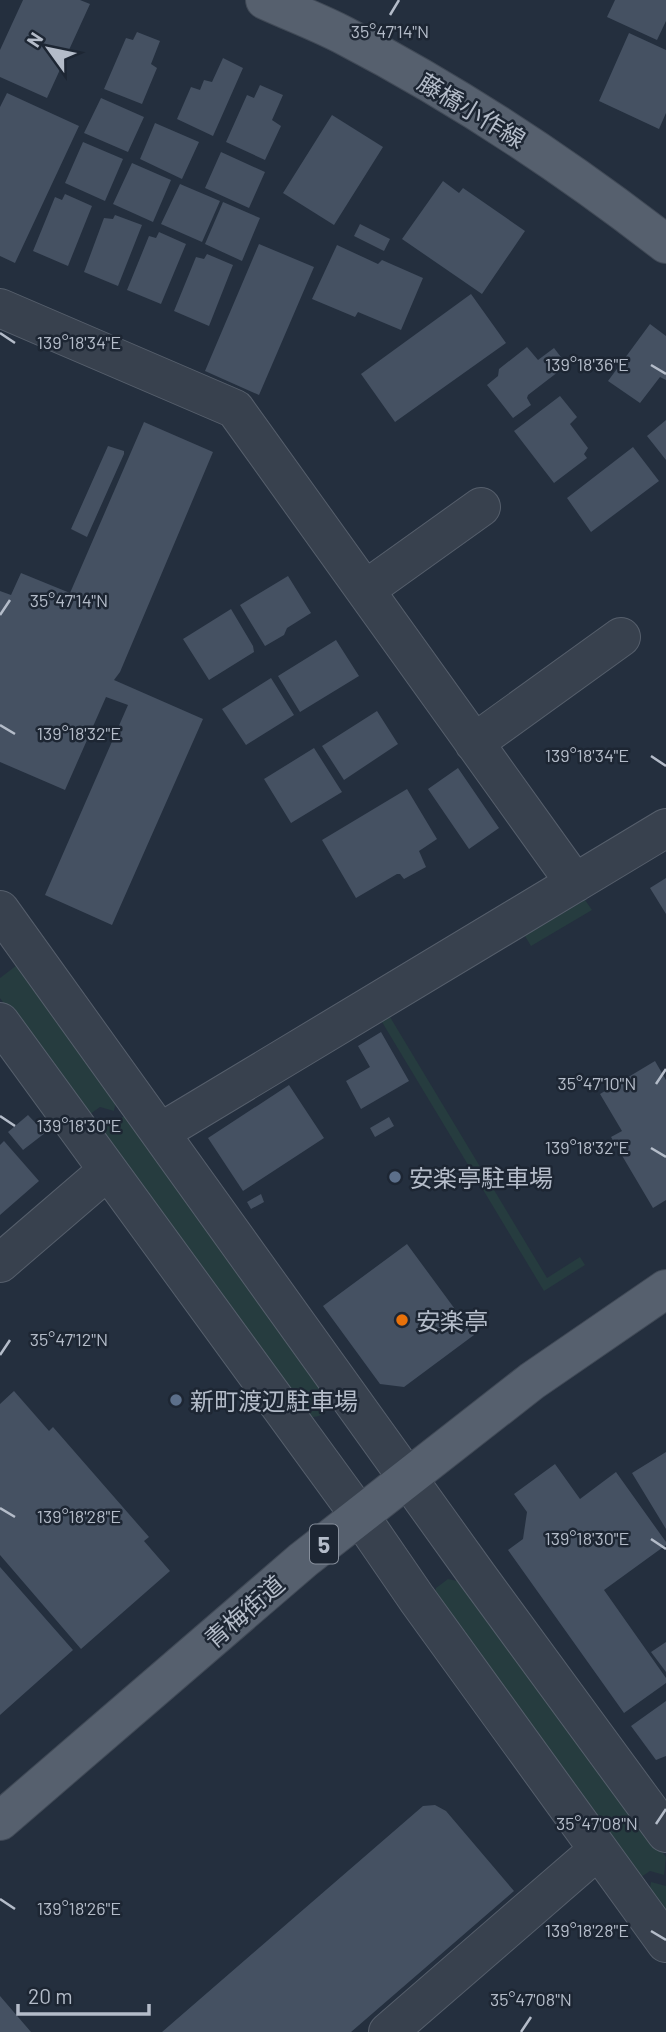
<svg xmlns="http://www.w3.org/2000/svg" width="666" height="2032" font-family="Barlow,'Noto Sans JP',sans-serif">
<rect width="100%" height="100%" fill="#242f3e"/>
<path fill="#263c3f" d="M585,900L592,910L531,946L525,936Z
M21,962L117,1095L114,1111L100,1107L86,1117L0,998V978Z
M390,1017L547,1278L580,1257L585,1265L544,1291L382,1022Z
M129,1113L331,1404C326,1415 318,1418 306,1417L99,1135L101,1118L115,1122Z
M448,1579L462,1582L467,1587L666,1857L664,1875L650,1871L635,1881L434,1596L436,1588Z
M651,1882L666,1886V1925L648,1899Z"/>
<path fill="#455162" d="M23,0H80L90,4L47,98L0,77V50Z
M615,0H666V21L657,40L607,17Z
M137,32L160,41L151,64L157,68L142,104L104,89L126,38L133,40Z
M629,33L666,50V113L659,129L599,101Z
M223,58L243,68L213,136L177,119L191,87L200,90L204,80L212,82Z
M260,85L283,95L272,120L281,126L265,160L226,142L247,95L254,98Z
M7,93L79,126L15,263L0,256V107Z
M101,98L144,117L128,152L84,133Z
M332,115L383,147L334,225L283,193Z
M155,123L199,142L182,179L140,159Z
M83,142L123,159L105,201L65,183Z
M221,152L265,172L249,208L205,188Z
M132,163L171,180L153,222L113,204Z
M443,181L459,193L463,188L525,231L482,294L402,239Z
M180,184L220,201L202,242L161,224Z
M65,194L92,206L68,266L33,251L55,197L62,200Z
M223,202L260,218L242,261L205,244Z
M115,215L142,225L118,286L84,272L104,218L113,219Z
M360,224L390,239L384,251L354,236Z
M159,232L186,244L161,304L127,290L149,236L156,238Z
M259,244L314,267L259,395L205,371Z
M337,245L378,264L382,260L423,278L401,330L358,312L355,317L312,299Z
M207,254L233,265L209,326L174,311L196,257L204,259Z
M471,294L506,343L395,422L361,374Z
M650,324L666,336V380L660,377L640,403L608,381Z
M527,347L538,360L554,348L567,365L528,395L527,398L531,405L513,418L487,385L498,376L499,369Z
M560,396L577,417L570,424L588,448L584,454L587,458L554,483L514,431Z
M666,420V460L647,436Z
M144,422L213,452L120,672L114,680L203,719L112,925L45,895L128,705L106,697L65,790L0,762V591L11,595L21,573L70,593Z
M108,446L124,451V454L87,537L71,529Z
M633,447L659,481L591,532L567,498Z
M288,576L311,613L287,628L284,635L265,646L240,605Z
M231,609L253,646L254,652L209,680L183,639Z
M336,640L359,676L300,712L278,676Z
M271,678L294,715L246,745L222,709Z
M377,711L398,744L344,780L322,746Z
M314,748L342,792L291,823L264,779Z
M458,768L499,828L469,849L428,789Z
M407,789L437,839L419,851L426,867L404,879L400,874H397L356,898L322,840Z
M666,878V914L650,888Z
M381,1032L409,1081L361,1109L346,1081L370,1067L358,1046Z
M655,1061L666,1080V1200L653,1208L611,1137L622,1131L600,1094Z
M289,1085L324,1138L243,1191L208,1138Z
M28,1115L45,1133L23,1150L8,1132Z
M389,1117L394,1126L375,1137L370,1128Z
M4,1141L39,1181L0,1215V1145Z
M261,1194L264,1202L251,1209L247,1202Z
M407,1244L474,1335L404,1387L380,1384L323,1306Z
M14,1391L49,1431L53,1427L149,1537L144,1541L170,1571L81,1649L0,1555V1404Z
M666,1452V1529L632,1473Z
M555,1464L580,1499L616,1472L666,1542V1545L604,1590L666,1678V1683L624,1713L508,1550L523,1539L527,1512L514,1494Z
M0,1567L73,1650L0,1715Z
M666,1642V1672L651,1652Z
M666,1701V1756L656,1760L631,1726Z
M435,1805L446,1811L514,1891L351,2032H162L423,1806Z
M0,1996L31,2032H0Z"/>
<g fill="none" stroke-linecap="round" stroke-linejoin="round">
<g stroke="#565f6c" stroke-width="40">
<path id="minor" d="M0,308L235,409L575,883
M365,590L481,507
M474,743L621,637
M0,910L477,1575L666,1833
M0,1022L360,1516L417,1599L666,1943
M161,1132L666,828
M0,1263L107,1171
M388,2032L598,1850"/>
</g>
<g stroke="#414a57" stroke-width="40">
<path id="major" d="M265,0C291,12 318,22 343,35C457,94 564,165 666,244
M0,1821L303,1560L532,1381L666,1289"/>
</g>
<use href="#minor" stroke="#38414e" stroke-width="38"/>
<use href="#major" stroke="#56606e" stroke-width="38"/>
</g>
<path fill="none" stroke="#b4bcc9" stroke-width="2.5" d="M390,15L399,0M0,333L15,343M651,365L666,374M0,615L10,600M0,725L15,734M651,756L666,766M656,1084L666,1069M0,1116L15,1126M651,1148L666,1157M0,1355L10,1340M0,1508L15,1517M651,1539L666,1549M656,1824L666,1809M0,1899L15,1909M651,1931L666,1940M521,2032L531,2017"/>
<g fill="#5c6f8a" stroke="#1d2633" stroke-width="2.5">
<circle cx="395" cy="1177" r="7"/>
<circle cx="176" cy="1400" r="7"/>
</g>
<circle fill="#e8710a" stroke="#1d2633" stroke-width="2.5" cx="402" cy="1320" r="7"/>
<g text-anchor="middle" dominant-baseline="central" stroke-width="5" stroke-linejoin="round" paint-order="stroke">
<rect fill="#1d2633" stroke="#878f9c" stroke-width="2" x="310" y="1524.5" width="28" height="39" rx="5"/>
<g font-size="23" font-weight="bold" fill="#b4bcc9">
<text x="324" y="1544">5</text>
</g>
<g font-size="24" fill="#b4bcc9" stroke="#1d2633">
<text transform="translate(472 110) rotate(31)">藤橋小作線</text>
<text transform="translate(244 1611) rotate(-41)">青梅街道</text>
</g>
<g font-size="24" fill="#b4bcc9" stroke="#1d2633" text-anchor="start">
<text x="409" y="1177">安楽亭駐車場</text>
<text x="416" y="1320">安楽亭</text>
<text x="190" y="1400">新町渡辺駐車場</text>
</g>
</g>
<g font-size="18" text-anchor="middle" fill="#b4bcc9" stroke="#1d2633" stroke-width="5" stroke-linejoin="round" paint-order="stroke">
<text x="390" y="38">35°47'14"N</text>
<text x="79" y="349">139°18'34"E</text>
<text x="587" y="371">139°18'36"E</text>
<text x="69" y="607">35°47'14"N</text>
<text x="79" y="740">139°18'32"E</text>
<text x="587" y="762">139°18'34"E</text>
<text x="597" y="1090">35°47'10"N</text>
<text x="79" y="1132">139°18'30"E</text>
<text x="587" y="1154">139°18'32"E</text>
<text x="69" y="1346">35°47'12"N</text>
<text x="79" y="1523">139°18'28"E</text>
<text x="587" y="1545">139°18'30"E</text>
<text x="597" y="1830">35°47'08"N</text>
<text x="79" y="1915">139°18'26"E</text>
<text x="587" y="1937">139°18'28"E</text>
<text x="531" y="2006">35°47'08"N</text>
</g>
<g transform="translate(49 49) rotate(303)" stroke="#1d2633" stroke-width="5" paint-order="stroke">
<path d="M0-5L12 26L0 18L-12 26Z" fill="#b4bcc9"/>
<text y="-10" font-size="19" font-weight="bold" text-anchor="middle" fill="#b4bcc9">N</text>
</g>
<path d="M18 2004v10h131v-10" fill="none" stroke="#b4bcc9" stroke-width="3.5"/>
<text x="28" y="2004" font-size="21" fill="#b4bcc9" stroke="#1d2633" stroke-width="5" paint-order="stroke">20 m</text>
</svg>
